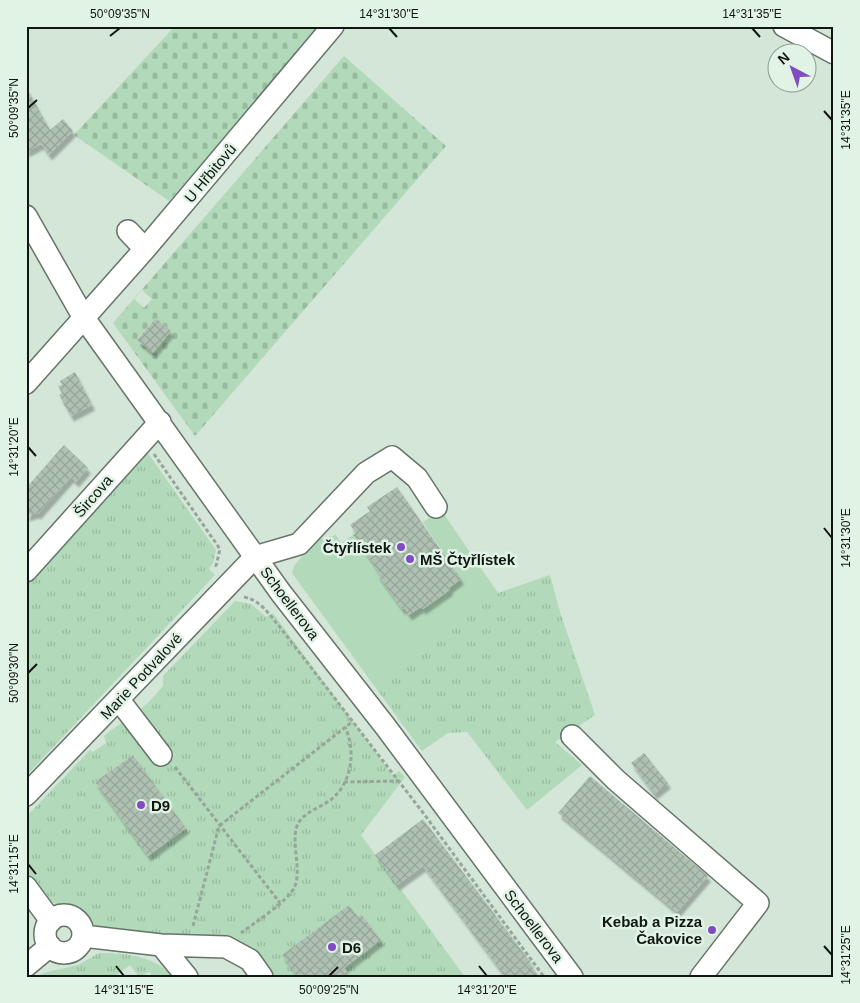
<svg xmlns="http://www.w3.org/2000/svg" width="860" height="1003" font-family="Helvetica,sans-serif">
<defs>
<pattern id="grass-tufts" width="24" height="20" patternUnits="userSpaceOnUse" patternTransform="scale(1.25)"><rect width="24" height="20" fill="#b2d9ba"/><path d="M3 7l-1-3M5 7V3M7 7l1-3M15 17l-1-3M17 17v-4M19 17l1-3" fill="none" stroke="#98ba9f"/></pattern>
<pattern id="cemetery-stones" width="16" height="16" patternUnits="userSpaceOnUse" patternTransform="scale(1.25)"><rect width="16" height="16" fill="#b2d9ba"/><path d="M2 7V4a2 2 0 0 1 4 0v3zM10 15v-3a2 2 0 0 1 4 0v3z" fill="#98ba9f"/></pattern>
<pattern id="building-cross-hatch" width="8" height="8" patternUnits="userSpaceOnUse" patternTransform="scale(1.25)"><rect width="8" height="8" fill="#afc1b2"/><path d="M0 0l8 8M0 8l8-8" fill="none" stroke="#96a598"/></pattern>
<filter id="shadow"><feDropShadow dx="3" dy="5.5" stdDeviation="1" flood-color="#0004"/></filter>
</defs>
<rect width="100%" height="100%" fill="#d4e6d7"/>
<path fill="url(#grass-tufts)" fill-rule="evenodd" d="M143,446L216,550L213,563L209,569L215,575L26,776V582L47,562Z
M550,575L560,612L595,715L555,742L582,765L527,810L467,732L448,733L422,751L375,687L498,593Z
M235,601L251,604L266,617L273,613L393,776L399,771L405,777L361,835L465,977H351L344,968L381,940L361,914L298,977H265L250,957L95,929L80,912L59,906L49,900L26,870V817L90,750L93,752L106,743L104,736L148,703L163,686V676ZM133,755L186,828L148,855L95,782Z
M99,953C126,953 155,956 174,977H153L149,972L139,977L130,965L114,977H38L43,973L78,965Z"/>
<path fill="url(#cemetery-stones)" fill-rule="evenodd" d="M175,26H321L169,201L74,135Z
M344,56L446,146L195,436L113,323ZM142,290L152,299L144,308L134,299ZM156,318L171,331L153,352L137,339Z"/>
<path fill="#b2d9ba" d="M441,510L498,593L375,687L292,573L294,566L316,540L336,535L341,543L353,535L379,572L377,574L402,609L404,608L409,615L421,607L423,609L450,590L449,588L461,579L423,522Z"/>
<path fill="url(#building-cross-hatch)" filter="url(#shadow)" d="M26,87L50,130L63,119L73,131L49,155L41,144L26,152Z
M156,318L171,331L153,353L137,340Z
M75,372L92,405L71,416L59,395L62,393L58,386L62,385L60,381Z
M64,445L88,468L76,482L71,477L38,514L36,513L26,516L29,506L26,504V488Z
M397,487L461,579L449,588L450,590L423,609L421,607L409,615L404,608L402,609L377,574L379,572L353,535L356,533L350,525L370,511L367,507Z
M644,753L668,783L654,794L631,763Z
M133,755L186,828L148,856L95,782Z
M590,776L708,876L677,912L558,813Z
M423,819L531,963L530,964L539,977H505L423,866L397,885L375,855Z
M349,905L358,917L361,914L381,940L344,968L351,977H298L282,955Z"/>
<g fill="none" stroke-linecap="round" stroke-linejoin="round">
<g stroke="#657568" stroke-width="24">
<path id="minor" d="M784,26L834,53
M26,216L84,318L281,593L385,726L572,977
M128,231L145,249
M26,383L145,249L333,26
M26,571L160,422
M119,700L161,755
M572,736L616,780L758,903L701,977
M26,795L255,557L299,544L366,473L392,457L417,478L436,507
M26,887L51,921
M45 934a19 19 0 1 1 38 0a19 19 0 1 1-38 0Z
M83,936L161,945L226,947L250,960L262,977
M161,945L187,977
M26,966L50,946"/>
</g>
<path stroke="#97a69a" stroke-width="3" stroke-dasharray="4 2.5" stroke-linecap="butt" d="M154,454L220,549L216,566L217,569
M244,597C260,600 269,614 279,626L424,814L544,977
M175,767L280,903
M344,782L398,781
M193,926L219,826L352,722
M241,933C254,923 289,901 295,886C302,867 289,837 299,822C307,810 323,807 333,798C352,781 356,750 345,727"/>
<use href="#minor" stroke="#fff" stroke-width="21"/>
</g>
<path fill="none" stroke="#101611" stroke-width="2" d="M389,28L397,37M752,28L760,37M110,36L120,28M28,108L37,100M824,111L832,120M28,447L36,456M824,528L832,538M28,673L37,664M28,864L36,874M824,946L832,955M116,966L124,976M479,966L487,976M329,976L338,967"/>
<g fill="#814bc2" stroke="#e1f3e5" stroke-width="2">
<circle cx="401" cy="547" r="5"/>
<circle cx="410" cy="559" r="5"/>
<circle cx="141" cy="805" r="5"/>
<circle cx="712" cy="930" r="5"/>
<circle cx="332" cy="947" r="5"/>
</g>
<g text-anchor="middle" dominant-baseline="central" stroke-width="5" stroke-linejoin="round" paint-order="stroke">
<g font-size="15" fill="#101611" stroke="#e1f3e5">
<text transform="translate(210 173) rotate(-50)">U Hřbitovů</text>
<text transform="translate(93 496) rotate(-49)">Šircova</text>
<text transform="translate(290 603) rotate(53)">Schoellerova</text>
<text transform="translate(141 676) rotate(-47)">Marie Podvalové</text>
<text transform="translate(534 926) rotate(53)">Schoellerova</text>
</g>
<g font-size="15" font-weight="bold" fill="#101611" stroke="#e1f3e5" text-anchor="start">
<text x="391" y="547" text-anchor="end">Čtyřlístek</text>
<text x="420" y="559">MŠ Čtyřlístek</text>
<text x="151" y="805">D9</text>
<text x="702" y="921" text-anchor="end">Kebab a Pizza<tspan x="702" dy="17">Čakovice</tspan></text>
<text x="342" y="947">D6</text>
</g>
</g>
<rect width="860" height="1003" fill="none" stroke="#e1f3e5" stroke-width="55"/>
<g transform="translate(792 68) rotate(319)"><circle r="24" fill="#e1f3e5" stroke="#8d9b90"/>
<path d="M0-4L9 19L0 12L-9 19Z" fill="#814bc2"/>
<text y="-8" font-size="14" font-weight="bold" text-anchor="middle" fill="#101611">N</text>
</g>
<rect x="28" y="28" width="804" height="948" fill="none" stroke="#101611" stroke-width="2"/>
<g font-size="12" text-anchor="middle" fill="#101611">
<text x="120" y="18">50°09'35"N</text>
<text x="389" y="18">14°31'30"E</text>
<text x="752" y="18">14°31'35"E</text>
<text transform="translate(14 108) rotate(-90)" y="4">50°09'35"N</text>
<text transform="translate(846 120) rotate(-90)" y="4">14°31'35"E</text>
<text transform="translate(14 447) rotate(-90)" y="4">14°31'20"E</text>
<text transform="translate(846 538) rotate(-90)" y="4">14°31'30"E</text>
<text transform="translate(14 673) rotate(-90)" y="4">50°09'30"N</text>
<text transform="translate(14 864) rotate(-90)" y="4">14°31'15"E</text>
<text transform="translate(846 955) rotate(-90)" y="4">14°31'25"E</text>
<text x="124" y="994">14°31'15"E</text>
<text x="329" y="994">50°09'25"N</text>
<text x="487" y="994">14°31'20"E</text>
</g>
</svg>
